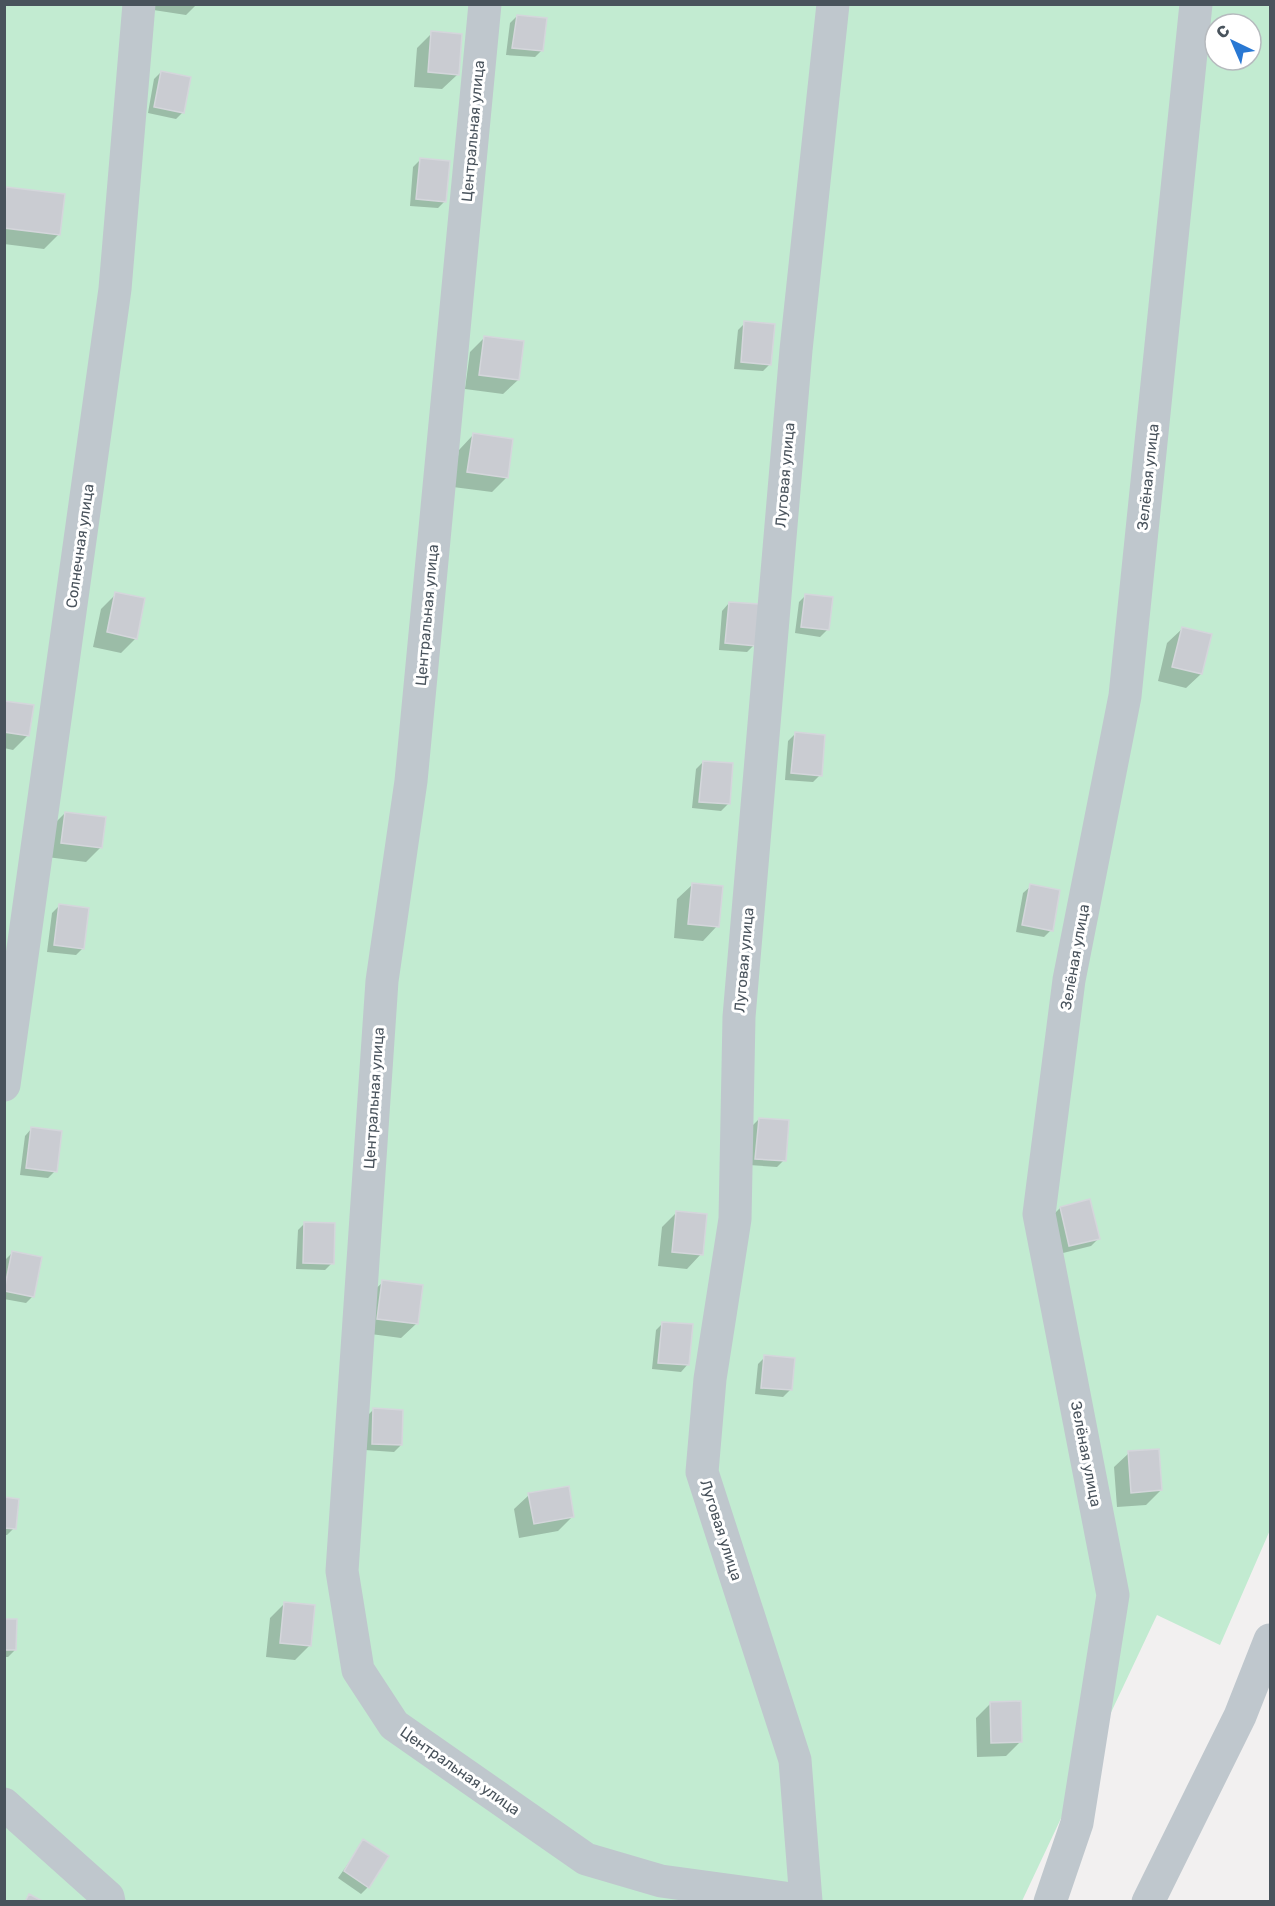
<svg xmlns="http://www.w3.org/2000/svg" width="1275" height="1906" font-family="Rubik,sans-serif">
<rect width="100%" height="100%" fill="#f2f0f0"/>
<path fill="#c2ebd1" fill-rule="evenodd" d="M5,5H1270V1530L1220,1645L1157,1615L1022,1901L5,1902ZM1215,24H1251V60H1215Z"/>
<path fill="#0003" d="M148,4H197L186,15L147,9Z
M517,16L542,50L535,57L506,55L510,23Z
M432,33L457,75L442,89L414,87L417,48Z
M161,72L183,112L176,119L148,113L154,79Z
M420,160L445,201L438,208L410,206L413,167Z
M7,189L59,234L44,249L4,244Z
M745,323L770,364L763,371L734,369L738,330Z
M484,338L518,380L503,394L465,389L470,352Z
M473,435L507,477L492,492L453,487L459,450Z
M116,594L136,638L121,653L93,647L101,609Z
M806,595L827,630L820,637L795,633L799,602Z
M729,603L754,645L747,652L719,650L722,611Z
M1182,629L1201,674L1186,688L1158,681L1167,643Z
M4,702L28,735L13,750L4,748Z
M795,734L820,775L813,782L785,780L788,741Z
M703,762L728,804L721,811L692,808L696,769Z
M65,813L101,847L86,862L47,857L50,828Z
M692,885L717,926L703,941L674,938L677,899Z
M1031,886L1051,930L1044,937L1016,932L1023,893Z
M59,906L83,948L76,955L47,952L52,913Z
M759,1119L784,1160L777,1167L749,1165L752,1126Z
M32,1128L55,1171L48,1178L20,1175L25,1136Z
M1060,1208L1098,1239L1091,1246L1063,1253L1053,1215Z
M676,1213L701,1254L687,1269L658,1266L662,1227Z
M305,1223L332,1263L325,1270L296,1269L298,1230Z
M13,1252L33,1296L26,1303L4,1299V1266L6,1259Z
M383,1282L416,1324L401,1338L363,1333L368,1296Z
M663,1323L688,1364L681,1372L652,1369L656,1330Z
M765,1357L790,1390L783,1397L755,1394L758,1364Z
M373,1410L401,1445L394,1452L365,1450L366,1417Z
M1129,1453L1161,1490L1146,1505L1117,1507L1114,1467Z
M529,1495L573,1516L558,1531L519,1538L514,1509Z
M4,1499L14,1528L7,1535H4Z
M284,1604L310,1645L295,1660L266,1657L270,1618Z
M4,1621L15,1650L8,1657H4Z
M990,1704L1020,1742L1006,1756L977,1757L976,1718Z
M364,1841L368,1887L361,1894L338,1878Z"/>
<path fill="#caccd2" stroke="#d4d6db" stroke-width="1.5" d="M517,15L547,18L543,51L512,48Z
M431,31L462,34L459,75L428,72Z
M161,71L191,77L184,113L154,107Z
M420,158L450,161L446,202L416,199Z
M6,187L65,194L60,235L4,228Z
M744,321L775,324L771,365L741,362Z
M484,336L524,341L519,380L479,375Z
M473,433L513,439L508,478L467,472Z
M115,592L145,598L137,639L107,632Z
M805,594L833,597L829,630L801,627Z
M729,602L759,604L756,646L725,643Z
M1182,627L1212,634L1202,674L1172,667Z
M4,701L34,705L29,736L4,732Z
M795,732L825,735L822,776L791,773Z
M703,761L733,763L730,804L699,802Z
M65,812L106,817L102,848L61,843Z
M692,883L723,886L719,927L688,924Z
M1030,884L1060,890L1053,931L1022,925Z
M59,904L89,908L84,949L54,945Z
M759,1118L789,1120L786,1161L755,1159Z
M31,1127L62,1131L57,1172L26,1168Z
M1090,1199L1100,1239L1069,1246L1060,1207Z
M676,1211L707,1214L703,1255L672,1252Z
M304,1222L335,1223L334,1264L303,1263Z
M12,1251L42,1257L34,1297L4,1291Z
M382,1280L423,1285L418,1324L377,1319Z
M662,1322L693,1324L689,1365L658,1363Z
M764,1355L795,1358L792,1390L761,1388Z
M373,1408L403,1410L402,1445L372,1444Z
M1159,1449L1162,1490L1131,1493L1128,1451Z
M569,1486L574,1517L534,1524L528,1493Z
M4,1497L19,1499L16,1529L4,1528Z
M284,1602L315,1605L311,1646L280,1643Z
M4,1619H17L16,1650H4Z
M1021,1701L1022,1742L991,1743L990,1702Z
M363,1839L389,1856L369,1888L344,1871Z
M29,1894L44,1902H25Z"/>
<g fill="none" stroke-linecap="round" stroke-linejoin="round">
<path stroke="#bfc7cd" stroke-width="33" d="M485,4L411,781L382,981L342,1571L358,1670L394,1725L586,1859L661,1881L806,1901
M4,1085L115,289L139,4
M4,1804L108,1897L109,1902
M806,1901L795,1760L702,1472L710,1379L735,1219L739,1017L796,350L833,4
M1050,1902L1077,1823L1113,1595L1039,1214L1069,980L1125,696L1196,4
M1148,1902L1240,1716L1270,1640"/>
</g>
<g text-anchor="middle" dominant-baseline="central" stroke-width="6" stroke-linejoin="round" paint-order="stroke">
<g font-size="15" fill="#49535c" stroke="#fff">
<text transform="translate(473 131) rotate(-85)">Центральная улица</text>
<text transform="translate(785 475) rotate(-85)">Луговая улица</text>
<text transform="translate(1148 477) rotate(-84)">Зелёная улица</text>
<text transform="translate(80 546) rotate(-82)">Солнечная улица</text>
<text transform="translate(427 615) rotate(-85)">Центральная улица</text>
<text transform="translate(1075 957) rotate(-80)">Зелёная улица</text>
<text transform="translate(744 960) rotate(-85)">Луговая улица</text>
<text transform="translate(374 1098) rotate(-86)">Центральная улица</text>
<text transform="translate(1086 1454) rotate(79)">Зелёная улица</text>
<text transform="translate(721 1530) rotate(72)">Луговая улица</text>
<text transform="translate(460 1771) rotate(35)">Центральная улица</text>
</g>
</g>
<rect width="1275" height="1906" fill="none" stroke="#49535c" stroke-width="12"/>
<g transform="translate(1233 42) rotate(316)"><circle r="28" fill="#ffffff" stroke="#b6babe" stroke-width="1.5"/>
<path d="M0-4.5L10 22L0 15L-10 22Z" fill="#2978d3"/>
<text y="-9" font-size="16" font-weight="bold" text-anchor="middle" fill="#49535c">С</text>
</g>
</svg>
